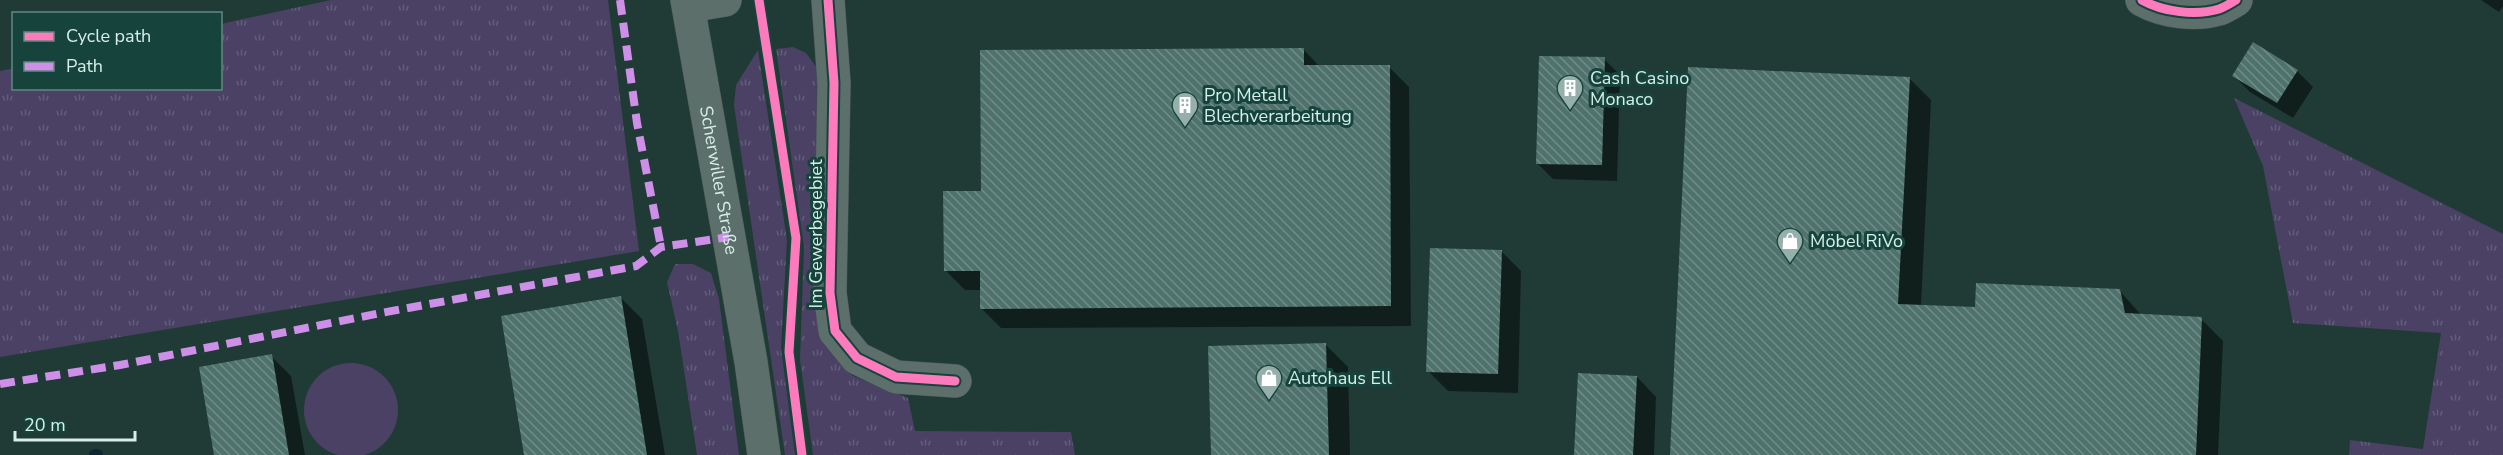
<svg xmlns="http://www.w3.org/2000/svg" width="2503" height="455" font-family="'Nunito Sans',sans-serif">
<defs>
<pattern id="grass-tufts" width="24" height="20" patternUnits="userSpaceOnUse" patternTransform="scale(1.5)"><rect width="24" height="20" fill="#4a4164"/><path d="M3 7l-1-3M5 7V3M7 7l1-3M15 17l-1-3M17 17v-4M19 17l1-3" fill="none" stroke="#635d7a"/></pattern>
<pattern id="building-back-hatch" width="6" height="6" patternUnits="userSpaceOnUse" patternTransform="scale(1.5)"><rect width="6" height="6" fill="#4f726c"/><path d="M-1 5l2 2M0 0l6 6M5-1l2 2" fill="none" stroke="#708d88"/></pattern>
</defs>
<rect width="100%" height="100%" fill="#203a35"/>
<path fill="url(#grass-tufts)" d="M331,0H608L639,251L0,357V71L13,69L14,88H220L221,24Z
M793,47L806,53L817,68L816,310L825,346L853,376L908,398L915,431L1071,432L1075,455H813L800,360L804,247L776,49Z
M758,50L787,240L781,348L795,455H785L734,105L736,85Z
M2234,98L2503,234V455H2349L2350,440L2423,449L2441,333L2293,323L2263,166Z
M675,264H693L711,273L719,299L739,455H697L678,331L667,282Z"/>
<path fill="#4a4164" d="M304 410a47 47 0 1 1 94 0a47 47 0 1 1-94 0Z"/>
<path fill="#0007" d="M2481,0H2503V6L2499,12Z
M1304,50L1320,67H1389L1409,87L1411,326L1001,328L981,308V290H965L945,270L983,193Z
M1604,59L1620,75L1617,181L1553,179L1537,163Z
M2297,71L2313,87L2293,118L2250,92L2234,76Z
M1909,78L1931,100L1921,306L1976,309L2120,291L2142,316L2201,319L2223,341L2218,455H1671Z
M1501,251L1521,271L1518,393L1448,391L1428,371Z
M620,297L642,319L665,455H525Z
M1326,345L1348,367L1350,455H1212Z
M271,356L291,376L305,455H215Z
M1637,377L1656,397L1654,455H1575Z"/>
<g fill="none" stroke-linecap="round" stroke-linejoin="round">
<path stroke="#0d2735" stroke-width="12" d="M95,455H97"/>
</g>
<path fill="url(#building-back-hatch)" d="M2253,42L2298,70L2277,103L2232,76Z
M1304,48V65H1390L1391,306L980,309V271H944L943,191H981L980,50Z
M1539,56L1605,57L1602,165L1536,164Z
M1688,67L1910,77L1898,304L1975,307L1976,283L2120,289L2125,313L2202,317L2196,455H1670Z
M1430,248L1502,250L1498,374L1426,372Z
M621,296L647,455H524L501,316Z
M1326,343L1329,455H1211L1208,346Z
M272,354L289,455H214L199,367Z
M1578,373L1637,376L1633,455H1574Z"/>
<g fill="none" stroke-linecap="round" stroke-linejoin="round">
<g stroke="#425552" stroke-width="34">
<path id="minor" d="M828,0L834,83L830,293L835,331L857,358L896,377L955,381
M2142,0C2163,12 2196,16 2219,9C2225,7 2231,3 2236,0
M689,6L725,0"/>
</g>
<g stroke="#425552" stroke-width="34">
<g id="tertiary">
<path id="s1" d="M687,0L751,362L764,455"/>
</g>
</g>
<use href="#minor" stroke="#5c6f6b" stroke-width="33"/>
<use href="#tertiary" stroke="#5c6f6b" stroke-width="33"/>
<path stroke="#ce8fe9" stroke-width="8" stroke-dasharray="15 8" stroke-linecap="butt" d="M620,0L637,123L661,247
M0,384L120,365L381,313L636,266L661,247L729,237"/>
<g stroke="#16443c" stroke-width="13">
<path id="cycleway" d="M759,0L796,238L789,352L802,455
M828,0L834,83L830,293L835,331L857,358L896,377L955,381
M2142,0C2163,12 2196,16 2219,9C2225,7 2231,3 2236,0"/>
</g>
<use href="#cycleway" stroke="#fd7abc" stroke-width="9"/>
</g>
<defs>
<g id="building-pin" transform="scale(1.35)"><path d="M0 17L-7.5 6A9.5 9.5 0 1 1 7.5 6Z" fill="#97afaa" stroke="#16443c"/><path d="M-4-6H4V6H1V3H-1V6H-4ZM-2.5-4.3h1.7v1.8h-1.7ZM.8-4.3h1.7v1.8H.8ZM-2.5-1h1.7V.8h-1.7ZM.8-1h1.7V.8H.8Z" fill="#fff"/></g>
<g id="shop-pin" transform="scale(1.35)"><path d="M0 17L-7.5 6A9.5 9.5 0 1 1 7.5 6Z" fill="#97afaa" stroke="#16443c"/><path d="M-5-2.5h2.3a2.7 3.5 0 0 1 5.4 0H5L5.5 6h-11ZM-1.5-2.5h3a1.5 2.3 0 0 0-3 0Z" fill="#fff"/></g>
</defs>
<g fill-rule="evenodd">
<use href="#building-pin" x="1570" y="88"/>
<use href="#building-pin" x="1185" y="105"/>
<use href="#shop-pin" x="1790" y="241"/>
<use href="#shop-pin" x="1269" y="378"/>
</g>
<g text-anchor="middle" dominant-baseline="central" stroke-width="6" stroke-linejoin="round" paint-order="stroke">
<g font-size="18" fill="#d7eee9" stroke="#16443c" text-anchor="start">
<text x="1590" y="78">Cash Casino<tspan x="1590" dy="21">Monaco</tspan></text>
<text x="1204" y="95">Pro Metall<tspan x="1204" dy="21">Blechverarbeitung</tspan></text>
<text x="1810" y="241">Möbel RiVo</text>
<text x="1288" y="378">Autohaus Ell</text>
</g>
<g font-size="18" fill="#d7eee9" stroke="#16443c">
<text stroke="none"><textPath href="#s1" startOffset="183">Scherwiller Straße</textPath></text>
<text transform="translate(816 234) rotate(-90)">Im Gewerbegebiet</text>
</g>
</g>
<rect x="12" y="12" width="210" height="78" fill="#16443c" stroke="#638881" stroke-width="1.5"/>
<rect x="24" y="32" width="30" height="9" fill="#fd7abc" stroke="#638881" stroke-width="1.5"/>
<text x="66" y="42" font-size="18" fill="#d7eee9">Cycle path</text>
<rect x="24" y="62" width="30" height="9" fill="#ce8fe9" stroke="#638881" stroke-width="1.5"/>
<text x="66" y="72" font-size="18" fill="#d7eee9">Path</text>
<path d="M15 431v9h120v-9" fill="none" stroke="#d7eee9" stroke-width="3"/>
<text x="24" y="431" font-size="18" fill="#d7eee9" stroke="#16443c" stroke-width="4.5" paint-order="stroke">20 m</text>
</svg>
